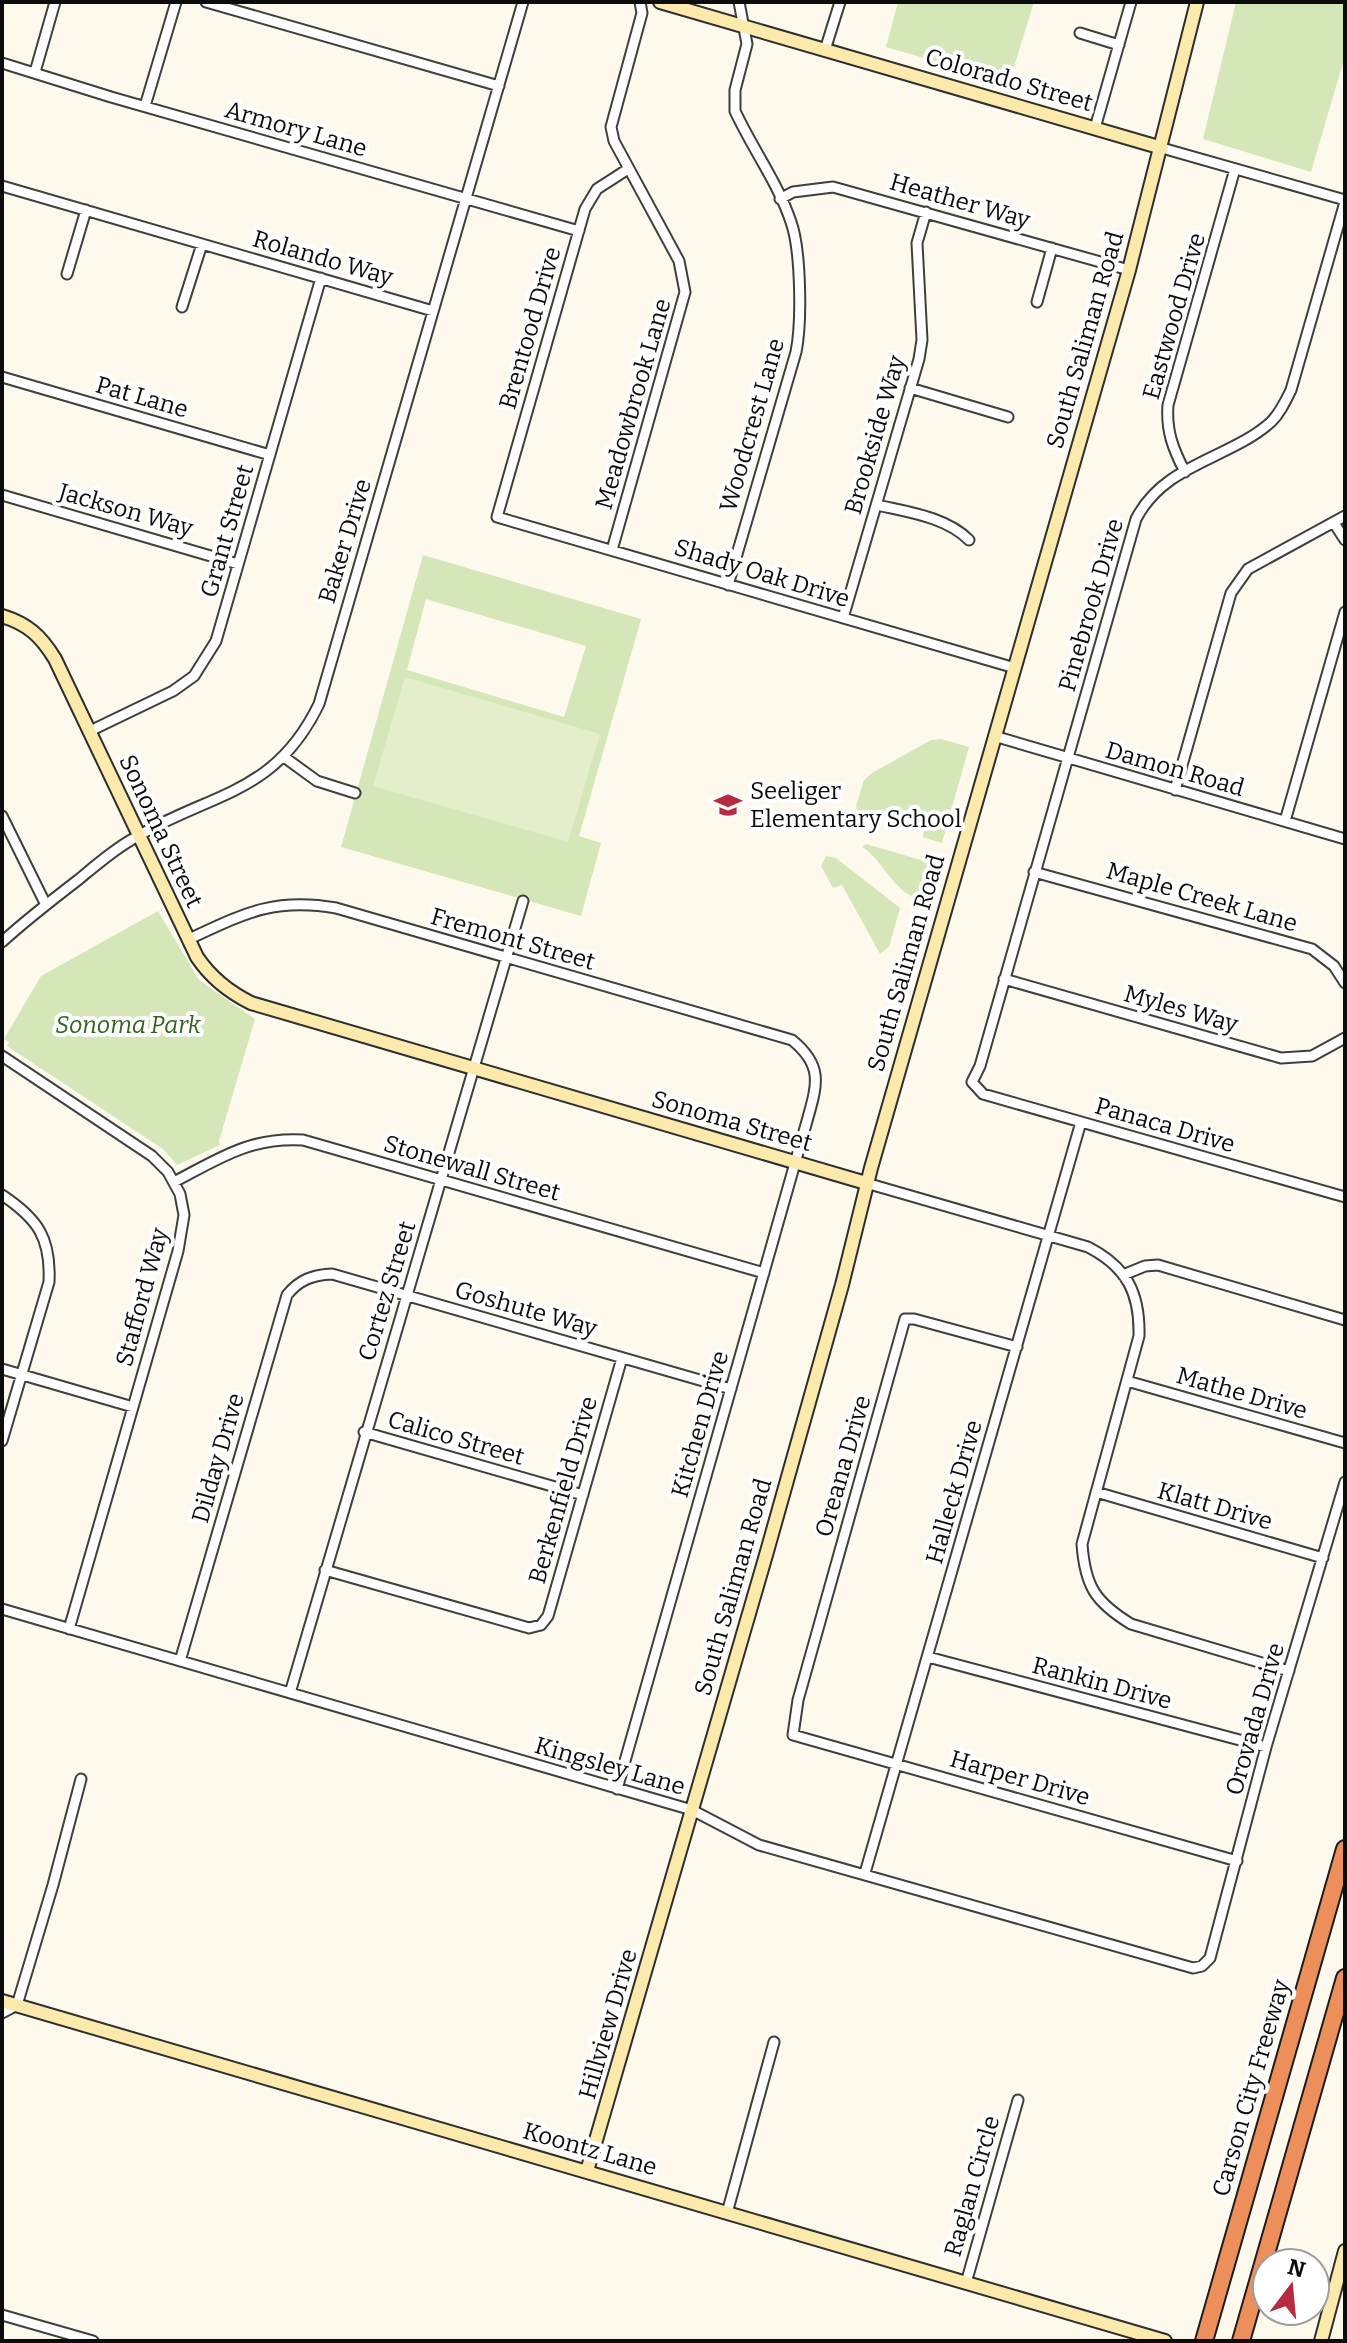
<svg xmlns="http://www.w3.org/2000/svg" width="1347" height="2343" font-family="Bitter,serif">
<rect width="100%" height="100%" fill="#fef9ed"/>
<path fill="#d5e7b8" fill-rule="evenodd" d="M898,2H1034L1009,83L886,47Z
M1236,2H1345V56L1311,172L1203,139Z
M423,555L641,619L579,836L601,843L581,916L341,847ZM426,599L586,646L564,717L407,670Z
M941,739L969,747L942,843L923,837L924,829L870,814L865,822L860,817L856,806L864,780L872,773L931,740Z
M866,844L931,863L935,871L927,895C902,909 882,857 862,847Z
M826,856L836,858L900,908L889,947L880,954L842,885L833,888L821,866Z
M158,911L199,980L255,1019L219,1141L220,1145L177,1165L163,1149L7,1046L9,1042L4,1039L41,976Z"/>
<path fill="#e5eeca" d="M405,677L600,734L568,842L373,786Z"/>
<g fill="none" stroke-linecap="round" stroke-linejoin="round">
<g stroke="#3f3f3f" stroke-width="13">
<path id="street" d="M206,2L499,86
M1080,33L1119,45
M825,50L840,2
M2,63L111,97L579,231
M35,72L55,2
M145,106L176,2
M1095,128L1131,2
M1162,148L1345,200
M628,169L597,189L585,209L497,517L1015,668
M2,186L433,311
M780,199L793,192L833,187L1129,270
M1345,202L1291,390C1285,402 1280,413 1271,422C1228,460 1165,463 1136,519L980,1066L972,1082L983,1094L1345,1197
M67,274L86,210
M1037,302L1052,248
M182,307L202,244
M2,377L270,455
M910,388L1008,417
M1185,472C1173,449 1166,431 1168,405L1235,169
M2,495L238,564
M877,505C908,512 946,517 969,540
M1334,523L1345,540
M612,550L685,292L679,261L614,141L611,127L642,13L640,2
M728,585L796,352C802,322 801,250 791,222C778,183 752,148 735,111V90L747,44L739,2
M843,618L919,359L922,340L917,243L926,212
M90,731L173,691L194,676L216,641L321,278
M994,736L1345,839
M284,757L317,781L355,793
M1175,790L1231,593L1248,569L1345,516
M2,816L46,905
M1285,821L1345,612
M1034,872L1312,949L1334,966L1345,983
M189,939C243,914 274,897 336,908L792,1040C824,1066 817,1085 807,1121L617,1789
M2,942C26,920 52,900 78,880C95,866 112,851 131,840C209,792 274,797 319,704L523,2
M1004,979L1281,1058L1312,1056L1345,1038
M2,1056L152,1156L168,1172L180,1194L184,1215L178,1251L69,1629
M174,1182C220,1158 250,1137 303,1140L764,1273
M866,1183L1088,1247C1127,1267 1140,1293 1139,1336L1082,1544C1085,1586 1095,1602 1131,1624L1289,1671
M2,1195C38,1219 51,1238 49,1282L2,1441
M1123,1275L1145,1266L1158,1265L1345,1320
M1017,1347L914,1319H905L798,1700L793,1735L1237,1861
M2,1369L133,1407
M1127,1381L1345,1443
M364,1432L583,1495
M1096,1492L1323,1558
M325,1570L529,1628L541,1625L548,1616L622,1358
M2,1609L692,1810L759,1845L1193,1968L1202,1966L1210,1958L1266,1747L1345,1482
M928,1657L1266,1747
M180,1661L287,1295C299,1280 312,1275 332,1274L731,1389
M290,1693L523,901
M865,1873L1081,1122
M2,2013L17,2005L53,1885L81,1779
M727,2213L774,2042
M966,2283L1018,2100
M2,2315L93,2341"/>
</g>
<g stroke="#2e2e2e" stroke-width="16">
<path id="secondary" d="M660,2L1162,148
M2,616C28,624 41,636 55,659L197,957C211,978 229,992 251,1003L866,1183
M2,2001L1165,2341
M587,2171L766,1555L842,1285L871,1168L1129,270L1197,2
M1321,2341L1345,2251"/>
</g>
<g stroke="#1d1d1d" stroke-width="20">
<path id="highway" d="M1204,2341L1345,1849
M1241,2341L1345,1978"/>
</g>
<use href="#street" stroke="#fff" stroke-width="9"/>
<use href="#secondary" stroke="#fbeaab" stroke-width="12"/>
<use href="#highway" stroke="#ed8f5b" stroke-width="16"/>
</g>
<defs>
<g id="school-bare" transform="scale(2.16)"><path d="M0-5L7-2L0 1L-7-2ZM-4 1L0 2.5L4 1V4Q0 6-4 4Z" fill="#b62b40" stroke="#fff" stroke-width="2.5" paint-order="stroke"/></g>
</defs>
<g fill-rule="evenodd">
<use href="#school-bare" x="728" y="805"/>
</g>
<g text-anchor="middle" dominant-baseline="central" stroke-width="8" stroke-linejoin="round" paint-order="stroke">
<g font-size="24" fill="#0c0c0c" stroke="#fff">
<text transform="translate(1009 80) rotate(16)">Colorado Street</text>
<text transform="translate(296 129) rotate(16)">Armory Lane</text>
<text transform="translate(960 201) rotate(16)">Heather Way</text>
<text transform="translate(323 258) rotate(16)">Rolando Way</text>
<text transform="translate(1174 316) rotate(-74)">Eastwood Drive</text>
<text transform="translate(530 328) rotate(-74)">Brentood Drive</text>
<text transform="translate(1085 340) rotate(-74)">South Saliman Road</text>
<text transform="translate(142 397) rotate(16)">Pat Lane</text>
<text transform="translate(633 404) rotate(-74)">Meadowbrook Lane</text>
<text transform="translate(752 425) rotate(-74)">Woodcrest Lane</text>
<text transform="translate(875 435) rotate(-74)">Brookside Way</text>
<text transform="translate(126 510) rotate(16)">Jackson Way</text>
<text transform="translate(227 531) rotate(-74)">Grant Street</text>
<text transform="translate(345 541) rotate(-73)">Baker Drive</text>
<text transform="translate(762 573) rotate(17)">Shady Oak Drive</text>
<text transform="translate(1091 605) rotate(-74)">Pinebrook Drive</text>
<text transform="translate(1175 769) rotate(16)">Damon Road</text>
<text transform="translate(161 831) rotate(65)">Sonoma Street</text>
<text transform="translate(1202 897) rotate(16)">Maple Creek Lane</text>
<text transform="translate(513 939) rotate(16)">Fremont Street</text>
<text transform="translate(906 963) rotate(-74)">South Saliman Road</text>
<text transform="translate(1181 1009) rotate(16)">Myles Way</text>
<text transform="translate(732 1121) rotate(16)">Sonoma Street</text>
<text transform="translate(1165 1125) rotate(16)">Panaca Drive</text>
<text transform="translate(472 1168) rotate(16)">Stonewall Street</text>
<text transform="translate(387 1291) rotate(-73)">Cortez Street</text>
<text transform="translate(142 1297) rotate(-75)">Stafford Way</text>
<text transform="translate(526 1309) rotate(16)">Goshute Way</text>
<text transform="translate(1242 1393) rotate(16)">Mathe Drive</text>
<text transform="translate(700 1424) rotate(-74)">Kitchen Drive</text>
<text transform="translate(456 1438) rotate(16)">Calico Street</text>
<text transform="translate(218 1458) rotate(-74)">Dilday Drive</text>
<text transform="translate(843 1466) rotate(-74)">Oreana Drive</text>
<text transform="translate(563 1490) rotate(-74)">Berkenfield Drive</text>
<text transform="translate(954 1492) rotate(-74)">Halleck Drive</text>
<text transform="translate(1215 1506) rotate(16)">Klatt Drive</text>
<text transform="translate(733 1587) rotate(-74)">South Saliman Road</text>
<text transform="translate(1102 1683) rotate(15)">Rankin Drive</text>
<text transform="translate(1255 1719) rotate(-74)">Orovada Drive</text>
<text transform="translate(610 1766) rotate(16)">Kingsley Lane</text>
<text transform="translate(1020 1778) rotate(16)">Harper Drive</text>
<text transform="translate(608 2024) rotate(-74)">Hillview Drive</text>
<text transform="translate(1251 2088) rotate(-74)">Carson City Freeway</text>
<text transform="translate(590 2149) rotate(16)">Koontz Lane</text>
<text transform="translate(972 2186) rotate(-74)">Raglan Circle</text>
</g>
<g font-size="24" fill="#0c0c0c" stroke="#fff" text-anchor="start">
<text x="750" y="791">Seeliger<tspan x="750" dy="28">Elementary School</tspan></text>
</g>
<g font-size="24" font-style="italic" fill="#346120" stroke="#fff">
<text x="128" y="1025">Sonoma Park</text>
</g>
</g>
<rect width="1347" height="2343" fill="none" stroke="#0c0c0c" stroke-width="8"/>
<g transform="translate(1291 2287) rotate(16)"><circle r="38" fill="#ffffff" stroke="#9e9e9e" stroke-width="2"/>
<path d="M0-6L14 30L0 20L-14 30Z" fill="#b62b40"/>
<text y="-12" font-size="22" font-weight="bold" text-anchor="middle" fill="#0c0c0c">N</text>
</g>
</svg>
